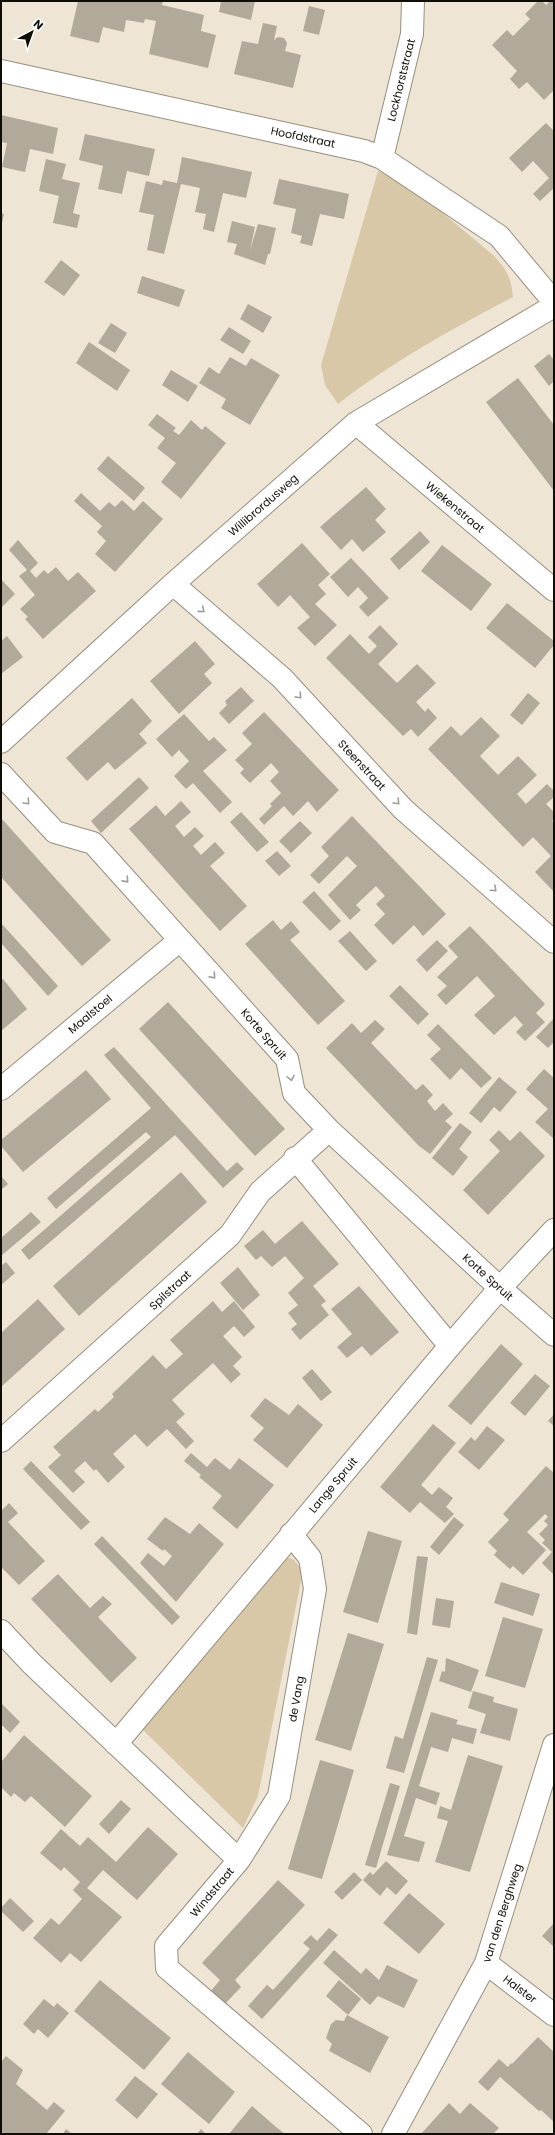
<svg xmlns="http://www.w3.org/2000/svg" width="555" height="2135" font-family="Poppins,sans-serif">
<rect width="100%" height="100%" fill="#eee5d5"/>
<path fill="#d9c8a8" d="M378,171L401,178L493,255C507,270 511,277 513,297C452,329 392,362 338,404L325,385L321,365Z
M285,1556L294,1560L303,1571L258,1796L243,1828L142,1729Z"/>
<path fill="#b1a999" d="M78,1H163L162,5L204,15L201,31L216,35L208,68L149,54L156,21L145,19L144,23L126,20L124,32L103,27L99,43L70,36Z
M221,1H255L251,20L219,12Z
M538,1H542L546,5L550,1H554V90L544,100L527,82L519,89L510,79L517,71L492,45L507,30L513,36L530,19L525,14Z
M309,6L325,10L319,35L303,31Z
M263,23L277,26L274,40L278,37L284,38L287,43L285,51L301,55L293,88L234,74L242,41L258,44Z
M1,115L58,128L53,154L30,149L25,172L2,167L7,143L1,142Z
M546,123L554,131V188L540,201L533,194L549,178L533,161L522,172L509,158Z
M85,134L155,149L149,176L127,171L122,194L98,189L103,166L79,160Z
M182,157L252,172L246,198L223,193L214,232L203,229L206,214L195,212L200,188L181,184L164,254L147,250L154,215L139,212L146,181L162,185L163,180L177,183Z
M46,159L66,164L62,179L80,183L73,213L80,215L77,228L53,223L59,196L39,191Z
M279,179L349,194L344,219L320,214L312,246L300,243L302,236L291,233L296,209L273,204Z
M1,213L4,214L2,223H1Z
M232,221L255,227L250,250L258,224L276,228L270,254H268L265,265L234,254L237,244L227,242Z
M61,260L80,275L64,296L44,282Z
M142,276L185,290L179,307L137,293Z
M248,304L272,317L263,333L240,319Z
M111,323L127,333L115,353L98,343Z
M229,327L251,341L243,354L220,340Z
M89,342L130,370L117,391L76,363Z
M549,354L554,360V381L549,386L534,366Z
M230,357L246,366L251,358L280,375L250,425L221,408L226,399L199,383L209,367L219,374Z
M171,370L198,386L188,402L162,385Z
M518,378L554,425V491L486,402Z
M157,414L176,428L173,431L179,435L191,420L202,430L205,426L226,443L181,499L161,482L176,463L157,448L165,438L148,425Z
M108,456L145,488L134,501L97,469Z
M366,487L386,509L375,520L386,532L363,552L352,539L341,550L320,527Z
M81,493L100,511L109,502L115,507L122,500L134,511L143,501L163,519L115,572L95,554L106,541L97,532L102,526L74,501Z
M420,531L430,542L399,570L390,559Z
M18,540L38,563L30,571L36,578L44,570L48,574L56,567L68,581L78,572L96,591L43,639L25,619L28,617L20,609L35,595L19,576L27,570L9,550Z
M302,543L330,574L318,585L326,594L315,604L337,625L315,646L297,628L310,617L290,595L278,607L257,584Z
M442,545L492,584L471,611L421,571Z
M351,558L389,598L368,617L359,607L368,598L358,587L348,597L330,577Z
M1,579L15,594L1,608Z
M507,603L554,641V645L535,668L486,628Z
M380,625L398,644L378,664L397,683L417,664L436,683L416,702L425,712L428,708L437,718L418,737L411,729L403,736L326,658L350,634L369,654L377,646L368,637Z
M7,636L23,657L1,674V641Z
M195,641L215,664L204,674L212,683L179,714L150,681Z
M241,687L254,701L229,724L219,713L227,705L225,701Z
M528,693L540,703L522,725L510,715Z
M132,698L152,721L139,734L147,743L115,770L108,762L87,781L66,758Z
M264,712L339,790L317,812L308,801L293,816L284,806L264,825L259,819L272,806L270,804L281,793L270,781L279,772L271,763L250,783L240,773L244,769L235,760L252,744L242,733Z
M184,714L209,741L214,737L227,750L203,771L232,802L220,813L193,783L186,789L174,776L189,761L188,760L179,750L172,757L156,739Z
M481,717L500,736L480,756L498,775L518,756L537,775L517,794L526,804L547,784L554,791V797L546,804L554,812V818L552,821L554,823V892L535,872L551,856L533,837L523,847L428,749L451,726L461,736Z
M139,777L149,788L101,833L91,821Z
M181,801L191,812L175,826L184,837L195,827L204,836L193,846L201,855L215,842L225,853L210,866L247,906L220,931L129,829L156,805L165,816Z
M241,812L269,842L257,852L230,822Z
M352,816L446,914L423,936L414,925L393,945L374,925L385,914L376,904L385,896L376,886L356,905L361,910L350,920L328,895L357,866L347,856L319,884L310,875L329,856L321,847Z
M1,818L111,940L82,966L1,877Z
M300,821L312,833L291,853L279,841Z
M277,851L291,866L279,876L265,861Z
M314,891L341,921L330,931L302,902Z
M273,920L281,930L291,921L300,932L290,940L345,1001L318,1025L245,944Z
M1,923L58,986L48,996L1,943Z
M470,926L545,1004L536,1013L545,1022L525,1041L516,1032L523,1025L515,1016L494,1035L474,1015L495,996L477,976L446,1005L437,995L447,986L437,977L458,957L448,946Z
M350,931L377,961L366,971L338,941Z
M437,940L448,951L427,972L416,960Z
M3,979L27,1009L1,1031V980Z
M400,985L429,1014L418,1025L389,996Z
M168,1002L285,1129L255,1156L139,1029Z
M554,1018V1042L548,1048L536,1037Z
M375,1020L385,1029L371,1043L416,1090L423,1084L433,1095L427,1101L435,1111L443,1103L453,1114L445,1121L452,1127L430,1154L419,1146L326,1048L352,1023L361,1033Z
M438,1024L492,1078L481,1088L461,1068L450,1080L430,1059L441,1049L427,1035Z
M114,1047L227,1171L237,1162L244,1169L223,1188L175,1135L29,1260L21,1250L151,1137L146,1132L56,1209L47,1198L151,1108L104,1055Z
M544,1069L554,1078V1139L535,1122L548,1109L526,1089Z
M86,1070L111,1099L23,1172L1,1146V1140Z
M499,1077L517,1092L500,1112L494,1107L481,1123L469,1113Z
M460,1123L472,1132L459,1149L468,1157L453,1176L432,1158Z
M499,1130L510,1141L520,1131L545,1156L488,1215L463,1190L500,1151L489,1140Z
M181,1172L207,1202L79,1316L53,1286Z
M1,1176L8,1184L1,1190Z
M31,1212L41,1222L1,1256V1238Z
M302,1221L339,1264L313,1286L326,1301L321,1305L329,1315L300,1340L291,1329L297,1324L288,1313L298,1305L288,1293L304,1278L285,1256L272,1267L261,1256L256,1260L244,1246L263,1230L275,1244Z
M6,1262L15,1273L1,1285V1266Z
M238,1267L260,1295L243,1310L220,1283Z
M359,1286L399,1332L371,1356L362,1346L347,1358L337,1347L352,1334L331,1309Z
M38,1299L65,1329L1,1387V1333Z
M213,1301L222,1312L234,1301L255,1327L244,1337L234,1326L223,1336L242,1357L233,1366L241,1374L231,1383L213,1363L172,1400L185,1414L176,1422L194,1441L186,1449L167,1429L147,1447L135,1434L113,1454L125,1467L108,1483L96,1469L94,1471L85,1461L74,1471L85,1482L73,1493L48,1467L61,1455L53,1447L95,1409L98,1412L114,1397L112,1394L153,1355L166,1369L183,1354L170,1340Z
M501,1344L523,1364L471,1425L448,1406Z
M312,1369L332,1392L321,1401L302,1378Z
M535,1374L550,1386L525,1416L510,1403Z
M265,1398L289,1415L298,1404L323,1425L287,1468L253,1440L264,1428L250,1416Z
M554,1414V1426L548,1421Z
M433,1424L456,1443L421,1485L432,1495L439,1487L453,1498L446,1507L454,1514L445,1523L420,1502L410,1513L380,1487Z
M487,1426L505,1440L479,1470L458,1452L471,1437L475,1441Z
M191,1453L207,1467L215,1458L230,1470L239,1458L274,1485L237,1529L212,1508L222,1496L199,1477L201,1475L184,1461Z
M31,1461L90,1522L81,1530L23,1469Z
M546,1466L554,1473V1575L542,1563L552,1552L542,1543L545,1540L539,1534L548,1525L544,1521L548,1517L545,1514L527,1532L546,1550L523,1575L513,1566L510,1569L494,1555L497,1551L488,1542L509,1520L503,1514Z
M9,1503L18,1513L8,1522L45,1561L19,1585L1,1567V1511Z
M165,1517L190,1534L199,1523L224,1544L176,1602L140,1563L148,1553L164,1566L172,1556L164,1549L163,1551L147,1539Z
M454,1517L464,1525L439,1555L430,1547Z
M368,1531L402,1541L378,1623L343,1612Z
M102,1536L180,1617L172,1625L94,1544Z
M417,1556L428,1557L417,1635L407,1633Z
M58,1574L90,1608L103,1596L112,1604L98,1617L137,1658L111,1683L31,1599Z
M501,1582L540,1594L533,1616L494,1603Z
M436,1598L454,1601L450,1628L432,1625Z
M503,1617L543,1629L525,1688L485,1676Z
M348,1633L384,1644L351,1751L315,1740Z
M427,1657L438,1660L404,1773L386,1768L395,1736L403,1739Z
M446,1658L479,1670L471,1692L439,1681L442,1671L445,1672Z
M473,1691L494,1697L493,1702L518,1709L510,1741L480,1733L486,1714L468,1708Z
M1,1703L20,1722L10,1733L1,1724Z
M431,1712L458,1720L456,1724L477,1729L473,1744L452,1738L448,1752L431,1747L419,1786L440,1793L436,1805L416,1798L404,1836L425,1842L419,1862L387,1855Z
M24,1735L92,1796L65,1827L31,1796L25,1802L14,1793L11,1797L1,1787V1762Z
M468,1755L503,1766L470,1872L435,1862L448,1821L437,1818L440,1806L451,1810Z
M320,1760L354,1770L322,1879L288,1869Z
M390,1783L400,1786L376,1868L365,1865Z
M121,1800L131,1809L109,1834L99,1824Z
M148,1827L178,1854L137,1900L103,1870L87,1888L122,1917L81,1962L70,1953L61,1963L33,1938L51,1918L59,1925L82,1899L73,1890L80,1882L64,1867L61,1871L40,1853L61,1829L80,1846L88,1837L116,1862Z
M386,1861L408,1881L396,1895L387,1887L380,1896L363,1880L370,1872L373,1875Z
M354,1872L362,1880L342,1900L334,1892Z
M278,1880L305,1905L235,1980L241,1987L224,2005L210,1992L220,1980L202,1963Z
M409,1893L445,1924L419,1954L383,1923Z
M10,1898L34,1921L23,1932L1,1911V1908Z
M554,1923V1947L542,1936Z
M329,1928L338,1935L262,2019L248,2006L267,1985L273,1990L310,1949L303,1943L311,1935L317,1941Z
M334,1950L361,1974L366,1968L379,1980L387,1965L418,1980L404,2008L378,1996L370,2005L323,1963Z
M100,1980L171,2038L144,2070L74,2011Z
M339,1980L361,1999L348,2015L326,1996Z
M44,1999L54,2007L57,2003L69,2013L48,2038L38,2029L34,2034L23,2024Z
M347,2015L389,2037L370,2073L329,2051L332,2044L326,2038L331,2024L336,2020L344,2021Z
M538,2037L554,2052V2122L541,2110L539,2111L500,2077L488,2091L478,2082L499,2059L508,2067L511,2063L512,2064Z
M188,2052L235,2092L209,2124L161,2084Z
M6,2056L23,2070L16,2084L47,2110L54,2102L65,2111L46,2134H4L1,2131V2062Z
M135,2076L158,2094L137,2119L115,2100Z
M449,2103L460,2114L470,2103L499,2128L493,2134H421Z
M252,2106L276,2127L285,2134H229Z
M66,2129L72,2134H63Z
M201,2129L206,2134H197Z"/>
<g fill="none" stroke-linecap="round" stroke-linejoin="round">
<g stroke="#968e7f" stroke-width="24">
<path id="street" d="M1,71L364,151L382,158L499,236L554,302
M382,158L412,34L413,1
M356,423L554,590
M173,584L282,678L403,809L554,942
M1,742L173,584L356,423L554,306
M1,774L55,832L93,843L287,1059L294,1093L329,1130L500,1288L554,1335
M1,1089L180,940
M295,1158L450,1346
M1,1441L230,1235L260,1192L329,1130
M1,1631L32,1664L239,1860L166,1946L167,1968L361,2134
M116,1744L450,1346L500,1288L554,1230
M239,1860L279,1796L315,1589L310,1558L291,1534
M486,1963L554,2015
M393,2134L486,1963L554,1745"/>
</g>
<use href="#street" stroke="#fff" stroke-width="22"/>
</g>
<defs><path id="oneway-chevron" d="M-2-3.5L2.5 0L-2 3.5" fill="none" stroke-width="1.6" stroke-linecap="round" stroke-linejoin="round"/></defs>
<g stroke="#9f9e9c">
<use href="#oneway-chevron" transform="translate(202 610) rotate(40)"/>
<use href="#oneway-chevron" transform="translate(299 696) rotate(47)"/>
<use href="#oneway-chevron" transform="translate(27 802) rotate(47)"/>
<use href="#oneway-chevron" transform="translate(397 802) rotate(47)"/>
<use href="#oneway-chevron" transform="translate(126 880) rotate(48)"/>
<use href="#oneway-chevron" transform="translate(494 889) rotate(42)"/>
<use href="#oneway-chevron" transform="translate(213 976) rotate(48)"/>
<use href="#oneway-chevron" transform="translate(291 1078) rotate(78)"/>
</g>
<g text-anchor="middle" dominant-baseline="central" stroke-width="3.5" stroke-linejoin="round" paint-order="stroke">
<g font-size="11" fill="#100d07" stroke="#fff">
<text transform="translate(401 80) rotate(-76)">Lockhorststraat</text>
<text transform="translate(303 137) rotate(12)">Hoofdstraat</text>
<text transform="translate(263 505) rotate(-41)">Willibrordusweg</text>
<text transform="translate(455 507) rotate(40)">Wiekenstraat</text>
<text transform="translate(362 765) rotate(47)">Steenstraat</text>
<text transform="translate(90 1014) rotate(-40)">Maalstoel</text>
<text transform="translate(264 1034) rotate(49)">Korte Spruit</text>
<text transform="translate(488 1277) rotate(42)">Korte Spruit</text>
<text transform="translate(170 1290) rotate(-43)">Spilstraat</text>
<text transform="translate(333 1485) rotate(-50)">Lange Spruit</text>
<text transform="translate(296 1699) rotate(-80)">de Vang</text>
<text transform="translate(212 1892) rotate(-50)">Windstraat</text>
<text transform="translate(502 1913) rotate(-72)">van den Berghweg</text>
<text transform="translate(520 1989) rotate(37)">Halster</text>
</g>
</g>
<rect width="555" height="2135" fill="none" stroke="#100d07" stroke-width="4"/>
<g transform="translate(32 32) rotate(41)" stroke="#ffffff" stroke-width="3" paint-order="stroke">
<path d="M0-3L7 15L0 10L-7 15Z" fill="#100d07"/>
<text y="-6" font-size="11" font-weight="bold" text-anchor="middle" fill="#100d07">N</text>
</g>
</svg>
